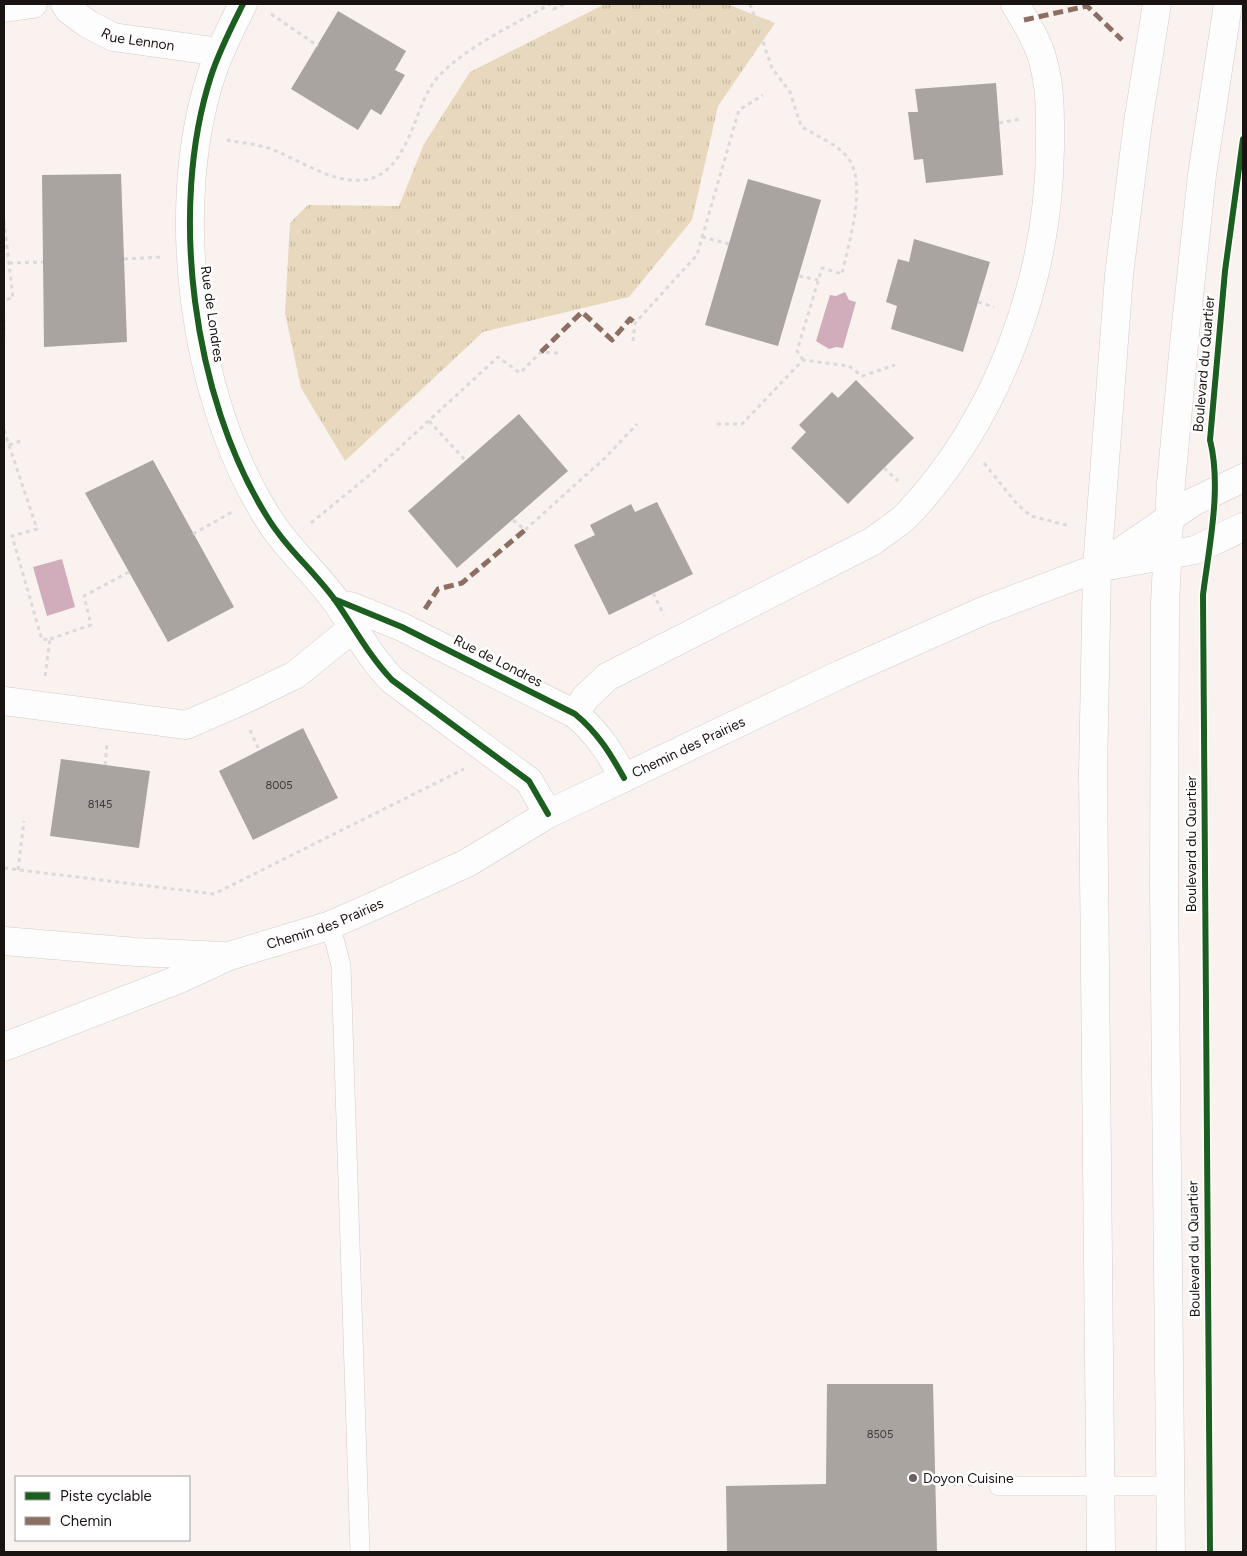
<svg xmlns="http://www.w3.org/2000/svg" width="1247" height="1556" font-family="Figtree,sans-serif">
<defs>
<pattern id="grass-tufts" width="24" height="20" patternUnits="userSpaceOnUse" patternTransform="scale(1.25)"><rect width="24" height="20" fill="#e8d8bd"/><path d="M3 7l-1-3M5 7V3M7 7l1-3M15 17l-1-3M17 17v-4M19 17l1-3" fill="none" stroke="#c6b8a1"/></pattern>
</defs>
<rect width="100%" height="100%" fill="#faf2ef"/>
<path fill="url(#grass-tufts)" d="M605,4H727L775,23L718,106L692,220L629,297L483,332L345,461L301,388L285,313L290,223L308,205L399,206L424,144L470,72Z"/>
<path fill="#d1adbc" d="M845,292L849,300L856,302L843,348L836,347L829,349L816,341L830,295L836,296Z
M62,559L75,607L47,616L33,567Z"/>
<path fill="#aaa4a1" d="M338,11L406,51L395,70L405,75L381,115L371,109L358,130L291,89Z
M996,83L1003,175L926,183L923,159L914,160L908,112H918L915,89Z
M121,174L127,342L44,347L42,175Z
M748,179L821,200L778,346L705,325Z
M914,239L990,262L963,352L891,329L897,306L886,302L898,259L909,262Z
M856,380L914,438L848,504L791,448L806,432L799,425L832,392L838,398Z
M519,414L568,471L457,568L408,511Z
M153,460L234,607L168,642L85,493Z
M657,502L693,574L609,615L574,545L595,535L590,525L631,504L635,512Z
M303,728L338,798L253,840L219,771Z
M61,759L150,771L139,848L50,836Z
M827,1384H933L937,1552H727L726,1486L826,1484Z"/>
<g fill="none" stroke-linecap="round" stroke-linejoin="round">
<g stroke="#d2ccc9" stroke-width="20">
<path id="service" d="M328,926L335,942L341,966L360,1552
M999,1486H1170"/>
</g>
<g stroke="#d2ccc9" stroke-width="29">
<g id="minor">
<path id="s1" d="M65,4L69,10L88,24L113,37L220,52"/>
<path d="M243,4C231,28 219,51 211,76C168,209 193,397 266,515C285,547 313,570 335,600C354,627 369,656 392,680L529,781L548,814"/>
<path d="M4,8L33,4"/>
<path d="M350,606L402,627L575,714C598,733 610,753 624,778"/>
<path d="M4,701L186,725L237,703L295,675L353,628L368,613"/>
<path d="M575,714L585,698L607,677L873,541C884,532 899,524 909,513C999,416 1049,279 1050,147C1050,118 1051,89 1043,61C1038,41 1025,21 1015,4"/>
<path d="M4,941L136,952L222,956"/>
<path id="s2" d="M4,1047L177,980L229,956L328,926L367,909L467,863L548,814L841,674L983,611L1097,568"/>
</g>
</g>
<g stroke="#d2ccc9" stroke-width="29">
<path id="tertiary" d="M1108,566L1195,550L1243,527
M1097,568L1193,502L1243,478"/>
</g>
<g stroke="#d2ccc9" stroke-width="29">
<path id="secondary" d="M1101,1552L1093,774L1097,568L1119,275L1138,122L1157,4
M1171,1552L1164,889L1165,604L1171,483L1185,334L1202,175L1228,4"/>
</g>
<path stroke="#dcd9d9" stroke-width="3" stroke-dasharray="4 4" stroke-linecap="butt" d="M750,4L772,68L790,92L801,126C815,136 838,144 848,158C868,184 848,245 842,274L822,268L797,351L803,360
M271,14L318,46
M999,123L1021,119
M227,140C241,143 258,144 271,149C300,160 333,184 364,180C405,175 413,117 430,88C450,54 516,24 550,4L554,9L564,4
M4,221L13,298L4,300
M702,237L729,244
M124,259L163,257
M9,263L43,262
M799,276L818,280
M978,302L994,307
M4,319V337
M633,341L635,323L697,255L739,110L763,95
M429,421L466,461
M717,424H742L803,360L849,366L862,376L895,365
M4,430L37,529L12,536L42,640L50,639L45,677
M9,445L21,441
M984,463L1017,504L1031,516L1070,526
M884,468L898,481
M513,520L525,530L605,458L637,424
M311,523L372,473L498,357L520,373L541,352L560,353
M193,534L232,512
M653,593L664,615
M50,639L91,625L84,596L129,572
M250,730L259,750
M105,765L107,744
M4,868L214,894L464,769
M18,870L24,821
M936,1484L976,1485"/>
<use href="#service" stroke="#fefdfd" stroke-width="19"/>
<use href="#minor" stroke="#fefdfd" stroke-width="28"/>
<use href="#tertiary" stroke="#fefdfd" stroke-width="28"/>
<use href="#secondary" stroke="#fefdfd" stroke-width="28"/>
<path stroke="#8d6e63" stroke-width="5" stroke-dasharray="10 5" stroke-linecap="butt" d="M1024,20L1087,6L1122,40
M541,352L582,312L612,340L630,319L635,323
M425,609L438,589L462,583L525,530"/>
<g stroke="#fff" stroke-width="9">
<path id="cycleway" d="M243,4C231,28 219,51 211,76C168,209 193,397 266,515C285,547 313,570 335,600C354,627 369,656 392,680L529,781L548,814
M334,599L402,627L575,714C598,733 610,753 624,778
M1210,1552L1203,595C1209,546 1222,488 1210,440L1225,271L1243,139"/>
</g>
<use href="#cycleway" stroke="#1b5e20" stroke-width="6"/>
</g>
<circle fill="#68615f" stroke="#fff" stroke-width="2" cx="913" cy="1478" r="5"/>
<g text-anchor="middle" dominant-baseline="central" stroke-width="5" stroke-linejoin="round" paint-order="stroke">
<g font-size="11" fill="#3d3735">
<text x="279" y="785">8005</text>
<text x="100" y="804">8145</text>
<text x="880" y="1434">8505</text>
</g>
<g font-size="14" fill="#191311" stroke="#fff">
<text stroke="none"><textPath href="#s1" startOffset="84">Rue Lennon</textPath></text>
<text transform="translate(212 314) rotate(82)">Rue de Londres</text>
<text transform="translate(1204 364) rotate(-85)">Boulevard du Quartier</text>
<text transform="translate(498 661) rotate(27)">Rue de Londres</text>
<text stroke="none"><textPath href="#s2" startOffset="749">Chemin des Prairies</textPath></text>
<text transform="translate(1191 844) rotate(-90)">Boulevard du Quartier</text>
<text stroke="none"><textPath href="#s2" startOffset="344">Chemin des Prairies</textPath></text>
<text transform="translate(1194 1249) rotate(-91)">Boulevard du Quartier</text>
</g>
<g font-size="14" fill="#191311" stroke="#fff" text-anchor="start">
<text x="923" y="1478">Doyon Cuisine</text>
</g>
</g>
<rect width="1247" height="1556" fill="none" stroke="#191311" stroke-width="10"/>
<rect x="15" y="1476" width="175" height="65" fill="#ffffff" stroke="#a3a1a0"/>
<rect x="25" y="1492" width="25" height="8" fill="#1b5e20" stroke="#a3a1a0"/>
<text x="60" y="1501" font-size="15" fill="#191311">Piste cyclable</text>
<rect x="25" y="1517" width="25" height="8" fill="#8d6e63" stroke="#a3a1a0"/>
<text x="60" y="1526" font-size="15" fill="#191311">Chemin</text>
</svg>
